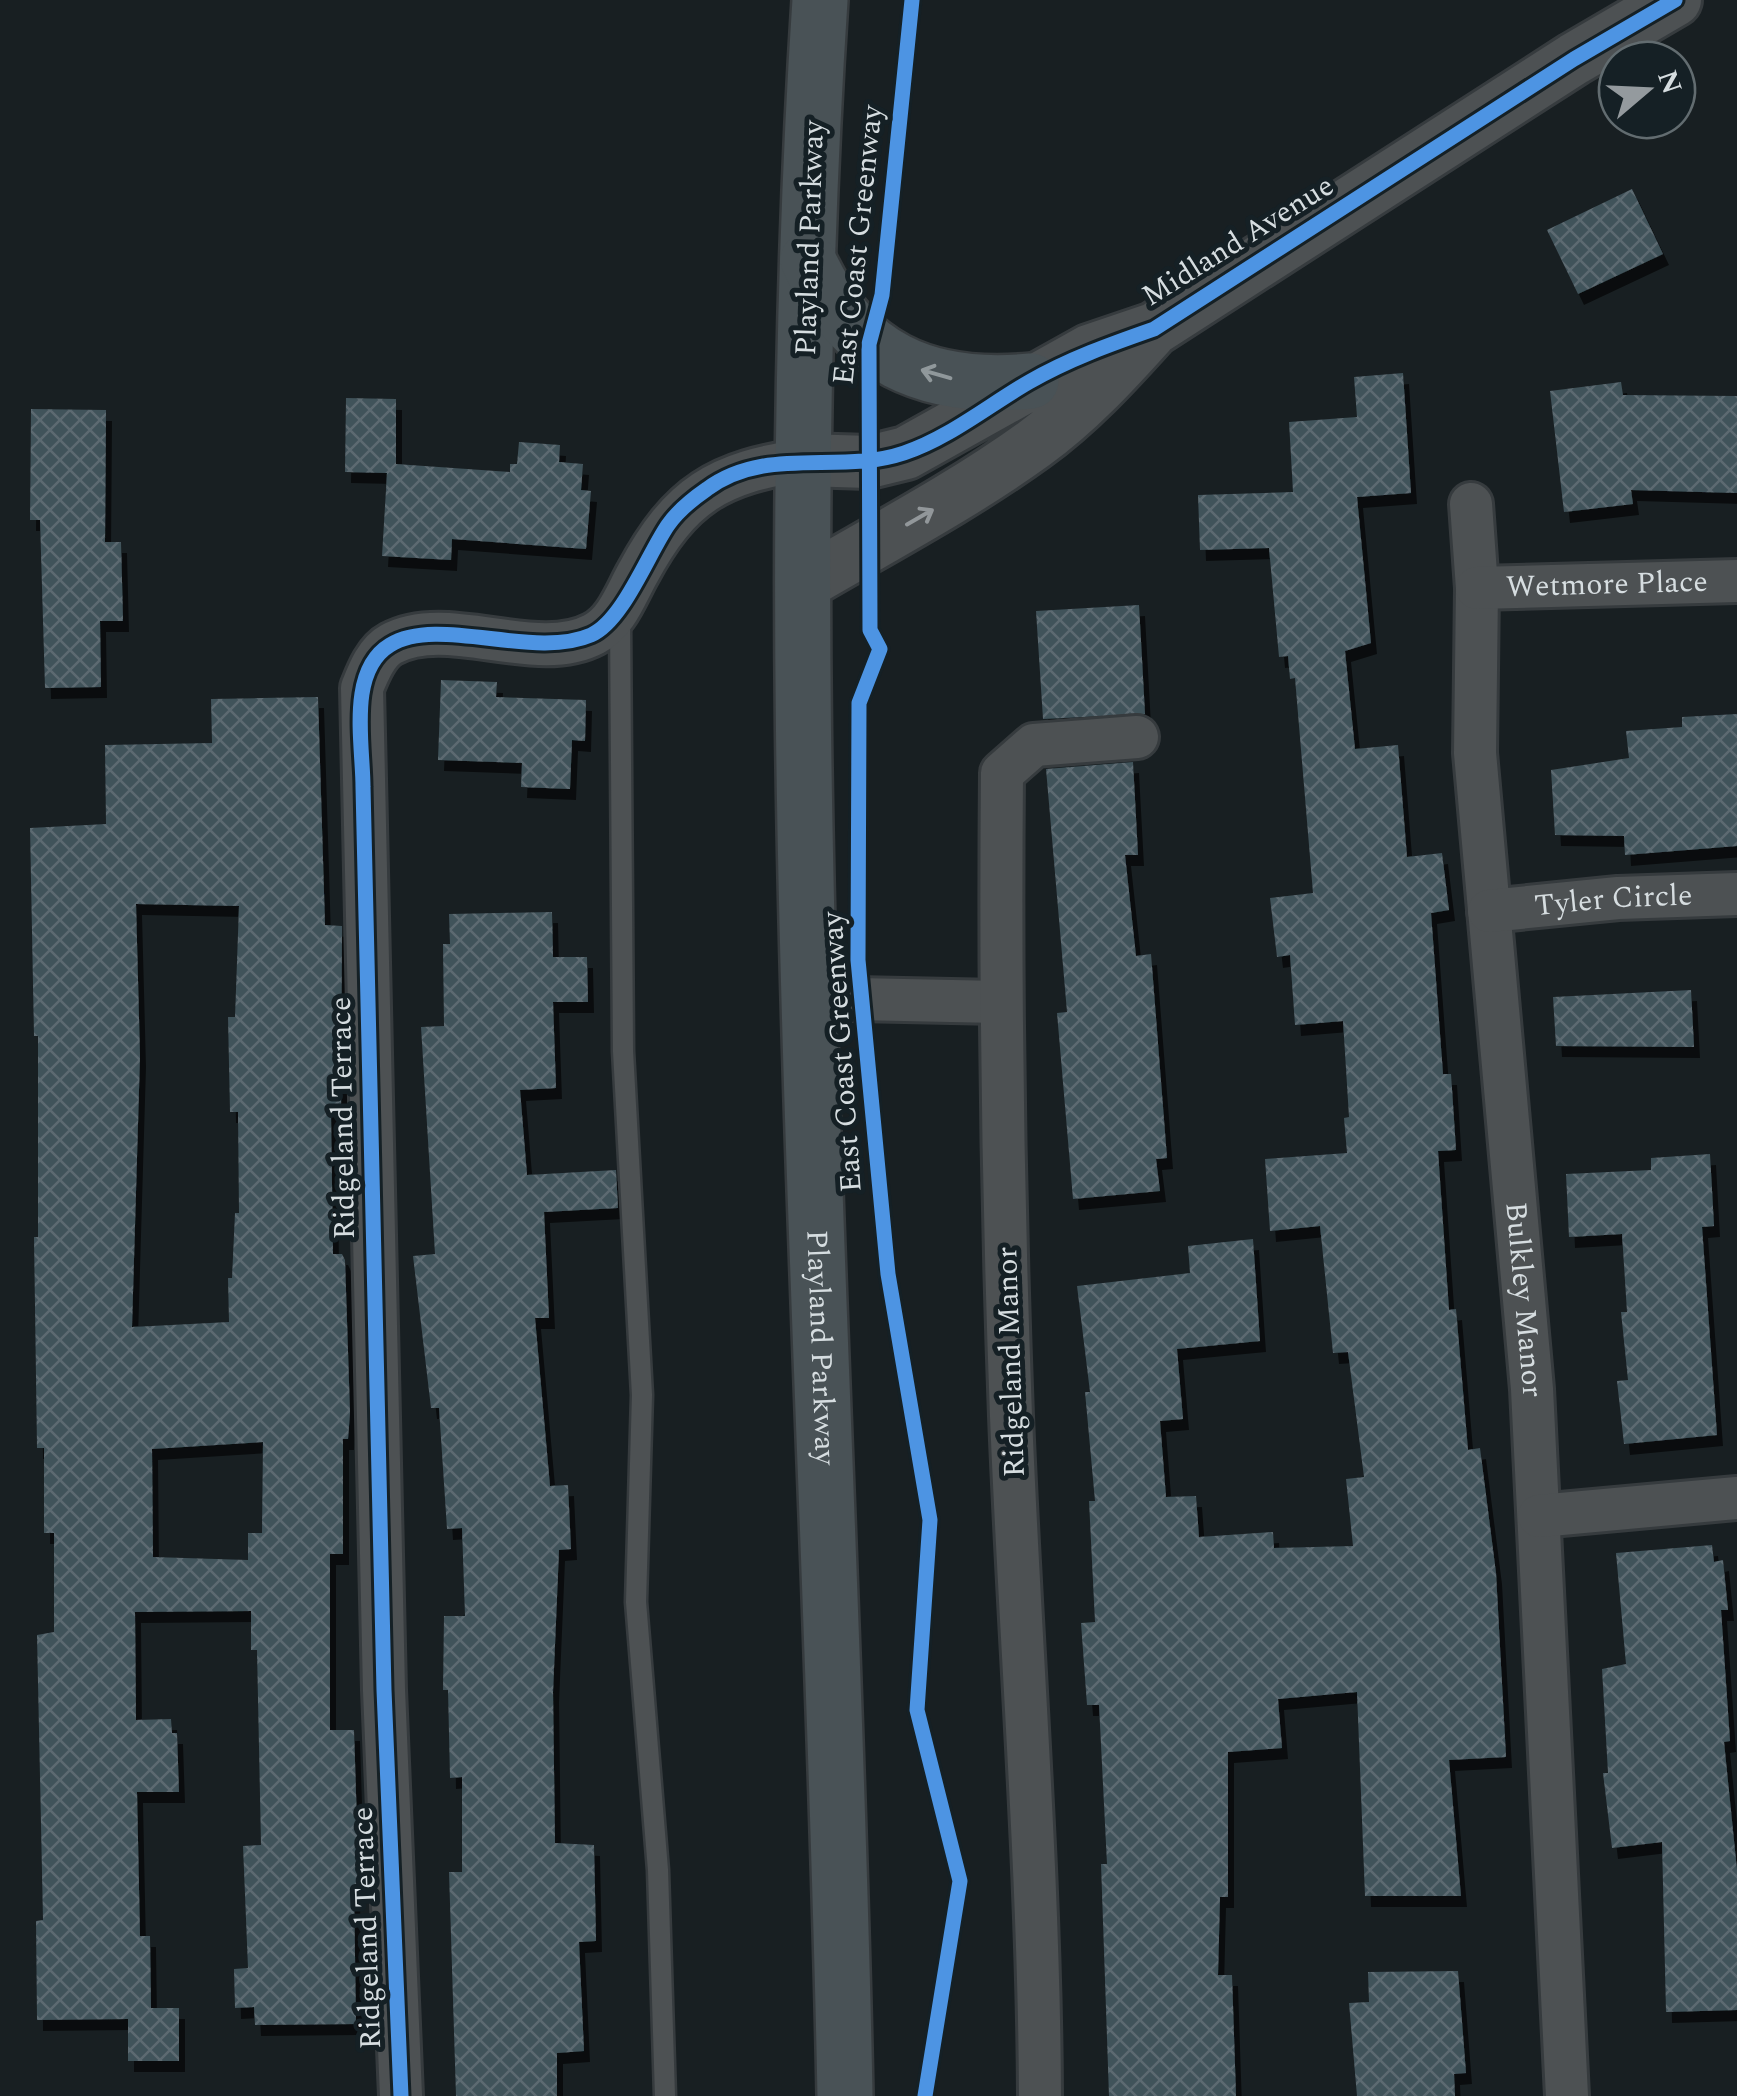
<svg xmlns="http://www.w3.org/2000/svg" width="1737" height="2096" font-family="Spectral,serif">
<defs>
<pattern id="building-cross-hatch" width="8" height="8" patternUnits="userSpaceOnUse" patternTransform="scale(2.5)"><rect width="8" height="8" fill="#40525a"/><path d="M0 0l8 8M0 8l8-8" fill="none" stroke="#5b6a71"/></pattern>
<filter id="shadow"><feDropShadow dx="6" dy="11" stdDeviation="0" flood-color="#0009"/></filter>
</defs>
<rect width="100%" height="100%" fill="#181f22"/>
<path fill="url(#building-cross-hatch)" fill-rule="evenodd" filter="url(#shadow)" d="M1632,189L1663,254L1578,294L1547,230Z
M1403,373L1411,493L1357,497L1371,643L1345,651L1355,749L1398,745L1407,857L1442,853L1449,910L1431,913L1443,1074H1451L1456,1150L1438,1151L1449,1310L1456,1309L1468,1450L1480,1448L1496,1573L1506,1757L1449,1760L1461,1896H1365L1357,1692L1278,1699L1282,1748L1228,1752V1897H1220L1218,1975H1232L1236,2096H1109L1101,1864H1107L1099,1705H1087L1081,1623L1095,1622L1089,1501H1095L1085,1392H1090L1077,1286L1190,1273L1188,1246L1253,1239L1260,1341L1177,1349L1183,1419L1160,1421L1166,1497L1196,1496L1199,1537L1273,1532L1274,1548L1353,1546L1346,1479L1364,1477L1348,1352L1333,1353L1320,1226L1270,1231L1265,1159L1347,1153L1344,1118L1349,1117L1343,1021L1295,1025L1290,955L1277,957L1270,898L1313,893L1295,678L1290,679L1288,656L1279,657L1269,548L1200,550L1198,495L1293,492L1289,422L1357,417L1354,377Z
M1621,382L1623,395L1737,396V493L1631,490L1633,504L1564,512L1550,391Z
M346,398L396,399V464L510,472V464H517L519,442L560,445L559,462L583,464L581,490L591,491L586,549L452,539L451,560L382,556L387,473L345,472Z
M31,409L106,410L105,542H121L123,621H100L101,687L45,688L40,520H30Z
M1139,605L1145,714L1043,719L1036,611Z
M441,680L497,682L496,697L586,700L585,741L572,740L570,789L521,787L522,763L438,760Z
M318,697L325,925L342,926L341,1114H331L333,1254H342L345,1260L350,1413L348,1439H343V1554H330V1730H354L359,1888H354L356,2024L255,2025L254,2007L235,2008L234,1969L248,1968L243,1846L261,1845L257,1650H251V1611L135,1612L136,1720L171,1719L172,1733H177L179,1792H137L140,1936H150L151,2008H179V2061H128V2019L37,2020L36,1921L43,1920L37,1635L54,1632V1533H44V1448H37L34,1237H38V1036H34L30,828L106,824L105,745L212,743L211,699ZM136,904L239,906L235,1017H228L230,1112H238L239,1213H235L232,1278H228L229,1322L132,1327L140,1056ZM263,1442L262,1533H248V1560L153,1557L152,1449Z
M1737,714V846L1625,855L1624,836L1555,835L1551,770L1629,758L1626,731L1682,727V717Z
M1133,762L1138,855H1125L1136,956L1151,954L1167,1158L1156,1159L1160,1191L1073,1199L1057,1013L1067,1012L1046,769Z
M552,912L553,957H587L588,1002H553L556,1088L520,1090L527,1175L616,1170L618,1208L544,1212L549,1318H535L550,1486L568,1485L571,1549L559,1550L553,1692L555,1843L594,1845L596,1941L579,1942L584,2051L557,2053V2096H456L449,1872H462V1777L450,1778L448,1690H443L444,1616H465L462,1528L447,1529L439,1408H431L413,1256L435,1254L421,1027L444,1026L443,944H450L449,914Z
M1691,990L1694,1047L1556,1046L1553,997Z
M1710,1154L1714,1226L1702,1227L1717,1435L1624,1444L1617,1381L1628,1380L1621,1312H1627L1622,1234L1569,1237L1566,1174L1651,1170V1158Z
M1712,1545L1714,1562L1723,1560L1728,1610H1721L1730,1741L1724,1742L1737,1870V2010L1666,2012L1662,1842L1612,1848L1603,1773H1608L1602,1669L1626,1664L1616,1553Z
M1458,1971L1466,2073L1454,2074L1455,2096H1357L1349,2003L1369,2002L1368,1972Z"/>
<g fill="none" stroke-linecap="round" stroke-linejoin="round">
<g stroke="#363b3e" stroke-width="25">
<path id="service" d="M620,616L623,1051L642,1395L636,1602L658,1870L665,2096"/>
</g>
<g stroke="#363b3e" stroke-width="48">
<g id="minor">
<path id="s1" d="M1471,504L1477,588L1475,753L1532,1389L1567,2096"/>
<path id="s2" d="M1477,588L1737,581"/>
<path id="s3" d="M1489,911L1618,898L1737,894"/>
<path d="M809,998L999,1002"/>
<path d="M1539,1516L1737,1498"/>
<path d="M401,2096L384,1690L362,688C368,673 376,652 391,644C448,613 536,665 594,634C617,622 626,594 638,573C680,495 718,472 805,460"/>
<path d="M1040,2096C1039,1869 1020,1642 1011,1416C1003,1201 1000,987 1002,773L1034,745L1137,737"/>
</g>
</g>
<g stroke="#363b3e" stroke-width="58">
<path id="tertiary" d="M805,460L869,462L906,453L1089,351L1154,329L1574,59L1675,0
M805,583C882,538 962,496 1034,444C1078,412 1114,373 1150,333"/>
</g>
<g stroke="#363b3e" stroke-width="60">
<g id="secondary">
<path id="s4" d="M820,0C774,698 832,1398 845,2096"/>
<path d="M808,260C853,358 926,391 1031,381"/>
</g>
</g>
<use href="#service" stroke="#4d5153" stroke-width="20"/>
<use href="#minor" stroke="#4d5153" stroke-width="42"/>
<use href="#tertiary" stroke="#4d5153" stroke-width="52"/>
<use href="#secondary" stroke="#495256" stroke-width="55"/>
<g stroke="#152025" stroke-width="21">
<path id="cycleway" d="M912,0L882,295L869,344L870,630L880,649L859,703L858,960L888,1274L930,1520L917,1710L960,1881L925,2096
M401,2096L384,1690L363,787C363,745 347,671 390,645C438,615 534,660 591,635C623,621 648,554 668,525C677,512 694,498 707,489C767,445 839,475 904,453C949,438 989,405 1029,382C1069,359 1111,344 1154,329L1574,59L1675,0"/>
</g>
<use href="#cycleway" stroke="#4d94e3" stroke-width="15"/>
</g>
<defs><path id="oneway-shaft" d="M-6 0H5M1.5-3L5.5 0L1.5 3" fill="none" stroke-width="1.6" stroke-linecap="round" stroke-linejoin="round" transform="scale(2.5)"/></defs>
<use stroke="#90989b" href="#oneway-shaft" transform="translate(936 374) rotate(-164)"/>
<use stroke="#92979a" href="#oneway-shaft" transform="translate(920 517) rotate(-30)"/>
<g text-anchor="middle" dominant-baseline="central" stroke-width="10" stroke-linejoin="round" paint-order="stroke">
<g font-size="30" fill="#d6dde0" stroke="#152025">
<text transform="translate(810 238) rotate(-88)">Playland Parkway</text>
<text transform="translate(1238 241) rotate(-32)">Midland Avenue</text>
<text transform="translate(858 245) rotate(-84)">East Coast Greenway</text>
<text stroke="none"><textPath href="#s2" startOffset="130">Wetmore Place</textPath></text>
<text stroke="none"><textPath href="#s3" startOffset="125">Tyler Circle</textPath></text>
<text transform="translate(842 1052) rotate(-94)">East Coast Greenway</text>
<text transform="translate(343 1118) rotate(-91)">Ridgeland Terrace</text>
<text stroke="none"><textPath href="#s1" startOffset="798">Bulkley Manor</textPath></text>
<text stroke="none"><textPath href="#s4" startOffset="1348">Playland Parkway</textPath></text>
<text transform="translate(1011 1362) rotate(-92)">Ridgeland Manor</text>
<text transform="translate(367 1928) rotate(-92)">Ridgeland Terrace</text>
</g>
</g>
<g transform="translate(1647 90) rotate(71)"><circle r="48" fill="#152025" stroke="#626c70" stroke-width="2.5"/>
<path d="M0-8L18 38L0 25L-18 38Z" fill="#949a9e"/>
<text y="-15" font-size="28" font-weight="bold" text-anchor="middle" fill="#d6dde0">N</text>
</g>
</svg>
